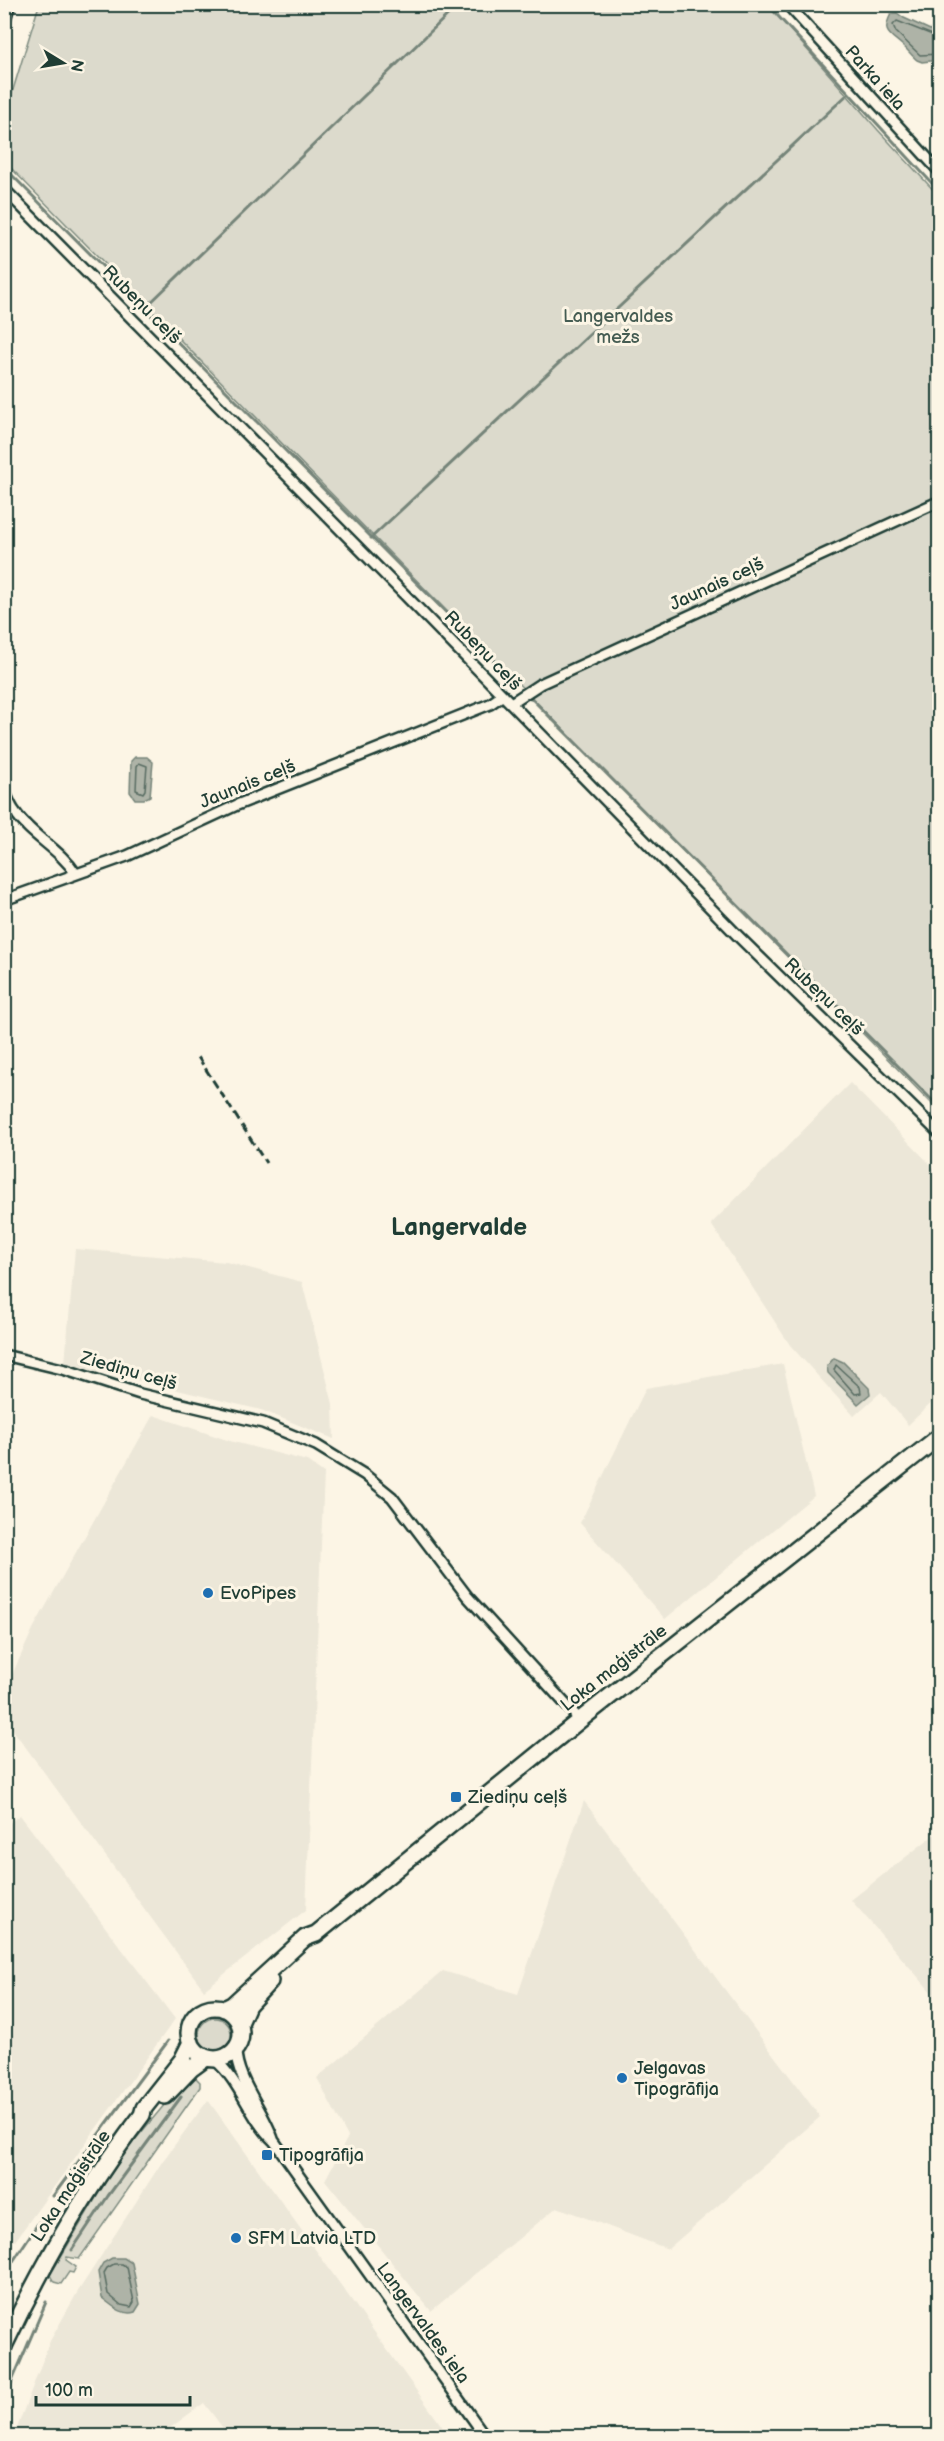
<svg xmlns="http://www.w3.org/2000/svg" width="944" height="2441" font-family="'Balsamiq Sans',sans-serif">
<rect width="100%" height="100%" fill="#fcf5e5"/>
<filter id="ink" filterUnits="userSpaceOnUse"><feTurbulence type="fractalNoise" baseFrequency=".0167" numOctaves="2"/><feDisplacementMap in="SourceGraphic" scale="12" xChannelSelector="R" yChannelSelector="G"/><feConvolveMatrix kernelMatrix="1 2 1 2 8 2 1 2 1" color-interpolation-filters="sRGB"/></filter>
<g filter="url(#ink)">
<path fill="#ece7d8" d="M850,1083L939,1173V1396L908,1425L881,1392L854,1416L790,1345L711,1224Z
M75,1249L226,1262L302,1282L333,1404L334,1439L261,1410L65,1363Z
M783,1364L814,1496L665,1619L580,1523L646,1388Z
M153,1415L230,1441L307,1461L324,1473L306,1910L204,1990L5,1719V1690L33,1629Z
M584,1801L820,2117L668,2249L557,2207L431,2311L325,2180L348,2137L317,2078L443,1971L518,1994Z
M20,1815L175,2019L15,2241L4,2233V1827Z
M939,1831V2001L851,1900Z
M208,2100L449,2436H229L204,2403L159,2436H14L50,2341L77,2293L162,2162Z"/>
<path fill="#dcdacc" stroke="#7e8c80" stroke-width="1.5" d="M39,5H768L878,130L939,196V1111L5,162V125L8,106Z
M199 2034a16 16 0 1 1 32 0a16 16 0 1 1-32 0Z
M191,2073L200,2082V2087L79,2259L67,2257L66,2260L76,2267L73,2273L69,2272L61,2284L54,2282L50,2275L104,2184L129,2147Z"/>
<path fill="#aeb3a7" stroke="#758479" stroke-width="1.5" d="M897,13L904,18L939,34V60L922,62L917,60C912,56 908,50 903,46C890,34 881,33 891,14Z
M147,757L153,762L150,796L144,799H135L130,792L131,761L135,757Z
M834,1358L843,1362L869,1388L870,1394L858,1404L828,1373L827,1366Z
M112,2258H124L132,2263L140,2304L135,2312C122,2316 113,2306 102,2298L98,2272L103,2263Z"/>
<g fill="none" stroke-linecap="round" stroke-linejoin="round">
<path stroke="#586c62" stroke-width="1.5" d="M940,38L897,21L893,25L896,32L920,55L940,54
M139,763L147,766L145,790L143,793L136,790L137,766Z
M836,1365L860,1387L861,1393L855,1394L834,1370Z
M114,2264H122L127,2267L134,2302L131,2307L121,2305L108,2294L104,2273L107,2268Z"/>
<path stroke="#758479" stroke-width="3" d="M767,4L940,192
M4,167L516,683
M145,308L459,4
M371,538L849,93
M531,698L940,1108
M53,2196L168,2041
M72,2250L108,2196L181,2097
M4,2275L39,2222
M4,2400L46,2302"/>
<g stroke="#1f3d34" stroke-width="14">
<path id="minor" d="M787,4L940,172
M4,22L10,4
M4,189L405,595L738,936L940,1134
M511,703L540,684L940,501
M4,791C8,798 10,806 15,812C31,836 60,849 76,874
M4,900L127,856L237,805L490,704L503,695
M4,1355L66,1370L140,1394L263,1423L316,1445L365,1475L392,1497L467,1596L580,1720
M236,2050C236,2079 264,2111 273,2139
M215,2060C241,2082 249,2117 274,2141L485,2436"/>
</g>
<g stroke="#1f3d34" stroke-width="20">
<path id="primary" d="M189 2033a26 26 0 1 1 52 0a26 26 0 1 1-52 0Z
M224,2009L232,2005L305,1938L316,1934L580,1720L940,1436
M240,2023L248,2005L270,1981
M165,2096L191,2069L206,2058
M4,2346C43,2263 87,2187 142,2115L144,2108L182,2060L191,2042"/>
</g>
<use href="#minor" stroke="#fcf5e5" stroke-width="9"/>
<use href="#primary" stroke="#fcf5e5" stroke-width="15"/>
<path stroke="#1f3d34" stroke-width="3" stroke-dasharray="9 4.5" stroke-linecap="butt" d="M198,1057L266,1163"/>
</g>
</g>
<g fill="#1f6fb2" stroke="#fcf5e5" stroke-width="2">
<circle cx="208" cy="1593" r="6"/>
<rect x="450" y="1791" width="12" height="12" rx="3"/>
<circle cx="622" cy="2078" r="6"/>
<rect x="261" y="2149" width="12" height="12" rx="3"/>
<circle cx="236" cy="2238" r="6"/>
</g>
<g text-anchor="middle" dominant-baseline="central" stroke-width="6" stroke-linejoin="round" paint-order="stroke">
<g font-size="18" fill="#1f3d34" stroke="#fcf5e5">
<text transform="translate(875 78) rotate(48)">Parka iela</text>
<text transform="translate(142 305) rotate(45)">Rubeņu ceļš</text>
<text transform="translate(717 584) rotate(-25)">Jaunais ceļš</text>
<text transform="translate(483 651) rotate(46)">Rubeņu ceļš</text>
<text transform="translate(248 784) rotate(-22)">Jaunais ceļš</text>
<text transform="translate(824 997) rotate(44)">Rubeņu ceļš</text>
<text transform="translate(129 1371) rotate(16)">Ziediņu ceļš</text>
<text transform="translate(614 1668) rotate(-38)">Loka maģistrāle</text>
<text transform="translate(71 2186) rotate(-57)">Loka maģistrāle</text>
<text transform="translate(423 2323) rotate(54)">Langervaldes iela</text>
</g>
<g font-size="18" fill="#455c52" stroke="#fcf5e5">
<text x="618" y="316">Langervaldes<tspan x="618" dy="21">mežs</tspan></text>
</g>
<g font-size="18" fill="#1f3d34" stroke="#fcf5e5" text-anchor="start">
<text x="220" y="1593">EvoPipes</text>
<text x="468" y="1797">Ziediņu ceļš</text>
<text x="634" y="2068">Jelgavas<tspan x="634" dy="21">Tipogrāfija</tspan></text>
<text x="279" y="2155">Tipogrāfija</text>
<text x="248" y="2238">SFM Latvia LTD</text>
</g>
<g font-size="24" font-weight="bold" fill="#1f3d34" stroke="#fcf5e5">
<text x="459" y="1227">Langervalde</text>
</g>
</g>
<rect width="944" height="2441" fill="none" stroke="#fcf5e5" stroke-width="24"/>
<rect x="12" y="12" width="920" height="2417" fill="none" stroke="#1f3d34" stroke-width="2" filter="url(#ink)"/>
<g transform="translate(63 63) rotate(101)" stroke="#fcf5e5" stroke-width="4.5" paint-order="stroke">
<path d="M0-4.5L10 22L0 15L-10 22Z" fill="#1f3d34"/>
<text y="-9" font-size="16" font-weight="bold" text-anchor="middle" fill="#1f3d34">N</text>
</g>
<path d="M36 2396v9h154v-9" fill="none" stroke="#1f3d34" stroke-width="3"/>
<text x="45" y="2396" font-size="18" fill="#1f3d34" stroke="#fcf5e5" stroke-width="4.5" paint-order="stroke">100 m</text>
</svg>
